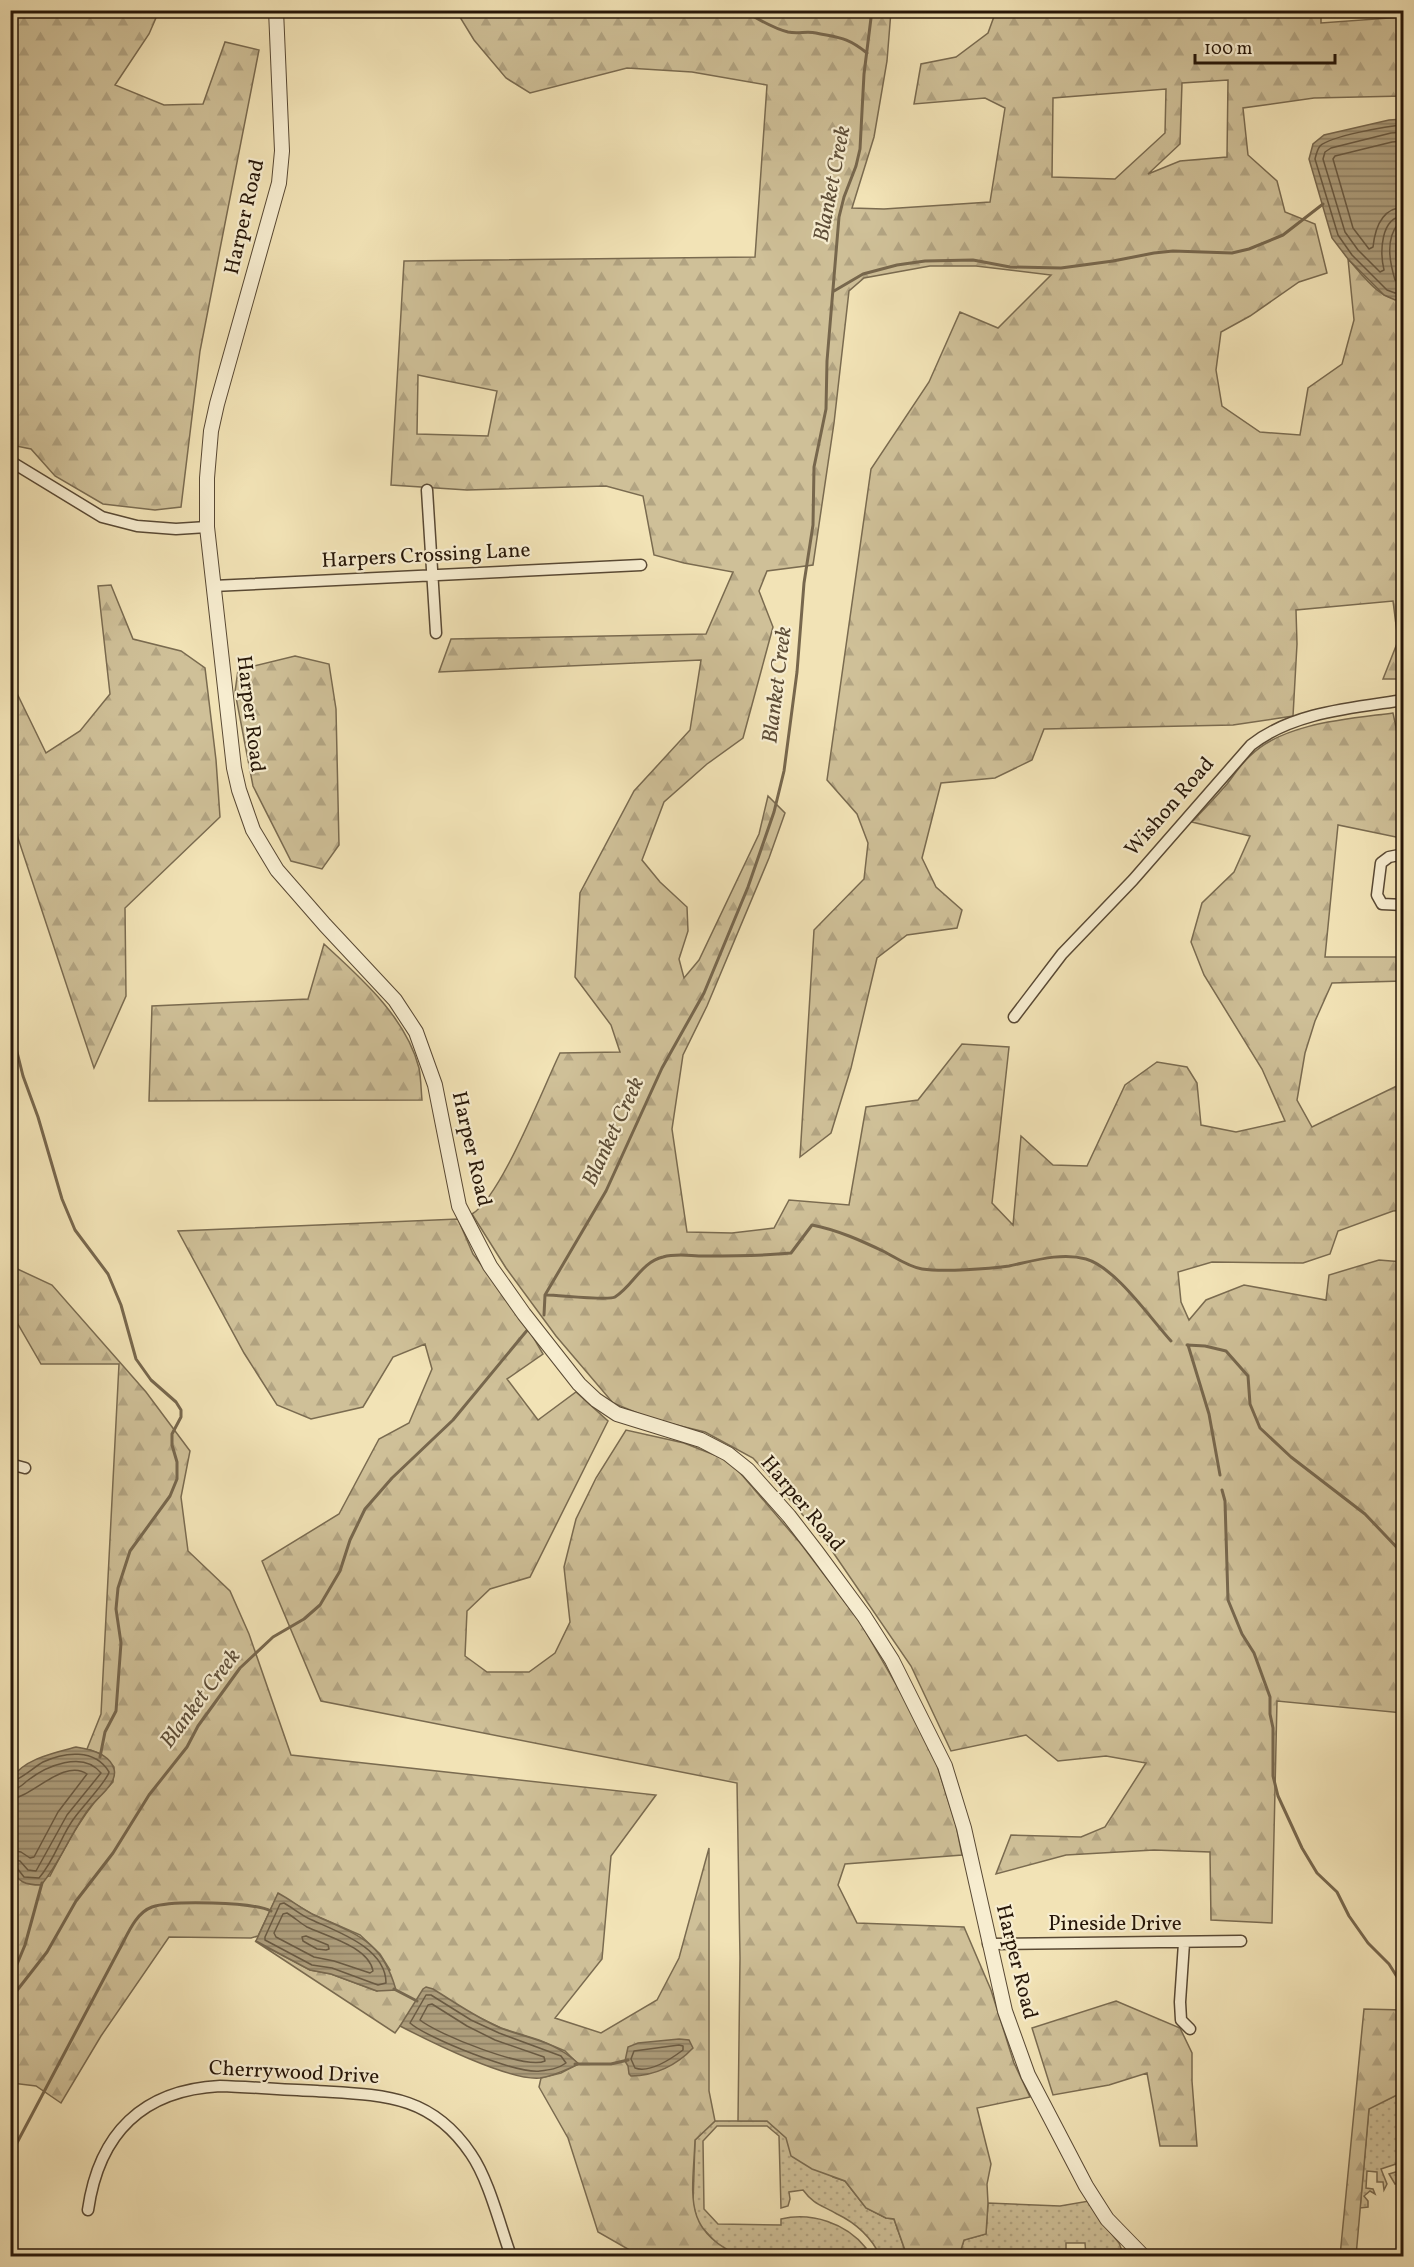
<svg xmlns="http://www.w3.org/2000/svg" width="1414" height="2267" font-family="Vollkorn,serif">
<defs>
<pattern id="grass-dots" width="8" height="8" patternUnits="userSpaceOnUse" patternTransform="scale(1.5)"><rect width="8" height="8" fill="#cfc098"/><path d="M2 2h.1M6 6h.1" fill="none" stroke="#b2a482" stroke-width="1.8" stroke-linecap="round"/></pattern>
<pattern id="forest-firs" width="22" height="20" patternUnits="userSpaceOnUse" patternTransform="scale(1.5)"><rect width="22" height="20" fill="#cfc098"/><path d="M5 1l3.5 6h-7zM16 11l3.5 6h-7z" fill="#b2a482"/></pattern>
<pattern id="water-rules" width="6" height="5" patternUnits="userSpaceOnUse" patternTransform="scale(1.5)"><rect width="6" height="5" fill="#ad9d7b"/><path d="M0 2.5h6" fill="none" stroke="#8d7f63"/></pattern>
</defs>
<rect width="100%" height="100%" fill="#f2e3b6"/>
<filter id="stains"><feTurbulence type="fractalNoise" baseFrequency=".00333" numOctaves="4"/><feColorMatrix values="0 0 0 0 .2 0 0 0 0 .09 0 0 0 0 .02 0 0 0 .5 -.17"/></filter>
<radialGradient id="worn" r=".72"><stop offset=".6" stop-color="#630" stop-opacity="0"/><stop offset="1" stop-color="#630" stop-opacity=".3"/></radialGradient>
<path fill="url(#grass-dots)" stroke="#7a6b50" stroke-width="1.5" d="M1403,2092V2177L1399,2176L1398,2183L1395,2184L1389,2174L1399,2171L1396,2164L1381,2169L1387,2184L1384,2190L1383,2182H1377V2172L1367,2171L1366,2188L1373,2189L1375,2194L1370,2191L1364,2196L1368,2201V2207L1360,2208L1369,2108Z
M715,2121H767L833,2177L845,2181L866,2208L886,2218L894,2219L907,2256H880C872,2238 856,2223 837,2214C822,2205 814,2205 803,2190L789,2192L790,2199L788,2206L781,2208L779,2136L767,2126H717L703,2141L704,2209L718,2224L781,2225V2219C812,2212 846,2223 866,2248L839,2256H740L720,2247L698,2223L693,2204L695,2140Z
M1089,2201L1102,2222L1119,2243L1124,2256H1086L1085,2243H1066V2254L959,2256L964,2240L986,2234L988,2203L1060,2206Z"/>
<path fill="url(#forest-firs)" stroke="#7a6b50" stroke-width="1.5" fill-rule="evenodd" d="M1321,10V23L1403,17V96L1314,98L1243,108L1248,155L1277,181L1285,212L1315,224L1327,273L1299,282L1250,316L1221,332L1216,370L1222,406L1260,432L1300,435L1308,388L1342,364L1354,320L1348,259C1361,273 1381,303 1402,298L1403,290V679H1383L1398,641L1393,601L1296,610L1297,644L1293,716L1233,725L1044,729L1032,760L995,778L941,783L922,858L936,887L962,910L957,928L907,935L877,958L851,1068L831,1133L800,1157L814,930L864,879L868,843L857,814L827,780L871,469L929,382L960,312L998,328L1051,275L976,266H930L864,278L849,291L834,423L813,565L767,571L759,591L773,627L743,738L707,764L664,802L642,860L660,882L687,907L688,931L679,959L684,978L699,960L759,834L768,796L785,813L769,858L707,1006L683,1055L672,1129L687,1232L732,1233L774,1228L789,1200L849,1205L866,1107L918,1100L962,1044L1009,1047L992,1203L1013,1225L1021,1136L1053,1165L1087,1166L1125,1085L1157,1062L1187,1067L1197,1083L1201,1125L1236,1132L1285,1121L1262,1069L1204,975L1191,942L1202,903L1234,872L1250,836L1192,822C1204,809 1216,797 1227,784C1234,775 1241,764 1250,756C1283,723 1348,719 1393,713L1401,751H1403V836L1396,837L1338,825L1325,957H1403V981L1332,983L1315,1021L1305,1053L1297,1100L1312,1127L1403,1083V1210L1393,1211L1338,1231L1330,1254L1303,1263L1212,1262L1178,1272L1181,1302L1189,1320L1206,1300L1244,1285L1326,1300L1329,1275L1379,1260L1403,1262V1713L1277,1701L1272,1923L1211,1920L1210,1852L1154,1850L1066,1855L996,1874L1011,1835L1081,1837L1105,1827L1146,1763L1106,1756L1058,1761L1026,1735L951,1751L911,1666L828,1545L781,1489L753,1458L705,1432L652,1419L613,1403L556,1336L506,1268L472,1214C501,1197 543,1088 560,1053L620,1052L611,1025L575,977L580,893L634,791L690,730L701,660L439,672L451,639L706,634L733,572L684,563L654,555L643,496L606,486L467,490L391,485L404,261L755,257L767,85L692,72L627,68L530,93L506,78L474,40L458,14L459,11H891L887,61L874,137L852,208L884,209L990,202L1005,108L985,98L914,104L921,64L956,57L988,33L996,11ZM1228,80L1227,157L1180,161L1148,174L1180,144L1182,83ZM1166,89L1165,133L1115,179L1052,177L1053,98ZM418,375L497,391L488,436L417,434Z
M10,11H159L149,34L115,85L164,105L203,104L225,42L259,50L200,351L181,507L155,510L103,504L55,476L31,449L11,445Z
M111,585L133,639L181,651L205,668L216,760L220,817L125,908L126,996L94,1068L11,817L10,679L46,753L80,731L110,694L98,586Z
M295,656L329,664L336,709L339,845L322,869L291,861L253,786L235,692L238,670Z
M324,944C361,978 406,1017 419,1068C421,1078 421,1090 422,1100L149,1101L152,1006L308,999Z
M458,1219L473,1254L521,1316L543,1354L507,1379L538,1420L576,1392L608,1421L530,1577L490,1589L467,1611L465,1656L487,1672H529L555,1653L570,1622L564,1567L576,1519L596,1478L626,1430L684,1443L730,1461L801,1544L860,1622L917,1721L935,1759L956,1825L962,1855L845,1864L838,1885L857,1923L964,1927L991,1990L1014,2063L1030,2097L977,2108L991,2164L987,2184L988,2203L986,2234L964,2240L959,2256H907L894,2219L886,2218L866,2208L845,2181L812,2169L791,2156L786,2138L767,2121H738L740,1958L737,1783L321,1701L262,1561L339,1514L379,1439L409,1423L432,1369L425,1344L393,1357L363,1407L311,1419L277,1405L244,1353L178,1231Z
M11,1266L52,1285L146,1392L190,1451L181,1497L188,1551L230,1591L249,1634L291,1755L656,1795L611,1856L602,1959L555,2018L601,2033L657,2000L679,1958L709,1848V2091L715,2121L695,2140C693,2195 681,2230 740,2256H640L598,2232L568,2138L539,2087L541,2078L561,2073L578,2064L565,2051L539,2040L501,2028L474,2015L400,2026L395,2033L255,1941L310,1970L331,1974L377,1991L390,1970L380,1954L360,1935L312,1914L278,1894L258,1936L251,1938L169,1937L101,2036L61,2103L36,2086L12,2083L11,2085L10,1868L16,1878L50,1876C68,1841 85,1809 113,1782L114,1767L101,1754L87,1749L101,1714L119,1364H41L11,1312Z
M1116,2001L1180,2028L1192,2053V2081L1197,2146H1160L1147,2073L1109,2085L1053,2095L1032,2028Z
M1364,2009L1403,2010V2092L1369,2109L1356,2256H1340Z"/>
<path fill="url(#water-rules)" stroke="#77674d" stroke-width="1.5" d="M1403,119V223L1396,245V259L1403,288L1402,298L1395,300L1384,295L1348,259L1332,238L1309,159L1313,144L1324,135L1389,120Z
M76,1747C89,1749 110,1754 114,1769C118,1783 99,1796 91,1806C71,1831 61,1862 41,1885C25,1885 18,1882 11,1868V1779C24,1759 53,1753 76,1747Z
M278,1893C291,1900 302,1909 314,1915C357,1935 382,1940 396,1990L377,1991L331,1974L310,1970L256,1941Z
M426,1987L433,1989C456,2003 478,2019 503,2029C533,2040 554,2041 579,2064C565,2070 554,2076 540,2078C509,2081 429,2041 400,2026L423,1989Z
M679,2039L689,2040L693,2048C677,2065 655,2076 631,2076L629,2074L628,2066L625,2061L628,2047L638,2043Z"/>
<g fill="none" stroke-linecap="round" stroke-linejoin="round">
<path stroke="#6a5a42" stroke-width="1.5" d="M1404,125C1388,126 1330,136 1320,146C1317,150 1316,155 1315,159L1338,235L1352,255L1387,290L1395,293L1404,292
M1404,132L1391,133L1331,148L1325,152L1323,159L1345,232L1358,250L1380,272L1384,270C1380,253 1380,217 1404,216
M1404,141L1392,142L1335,156L1333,159L1353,228L1369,249L1373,247C1375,228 1382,208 1404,207
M1404,223L1398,224C1385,240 1390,263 1395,280L1404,284
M10,1782C19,1781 34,1767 43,1762C64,1752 95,1748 109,1772C107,1781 83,1806 75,1817C61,1835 55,1860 39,1878L24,1877L17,1868L10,1867
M10,1789C19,1789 21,1786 27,1781C46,1766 83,1750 101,1773L67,1815L36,1871L28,1870L20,1861L10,1859
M10,1799C31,1798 64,1758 87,1774L58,1812L34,1857L30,1858L21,1852L10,1850
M284,1903C293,1908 302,1916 312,1920C338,1932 386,1948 386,1983L378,1985L332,1968L312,1965L265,1940V1937L280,1904Z
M287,1913C294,1917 300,1923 307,1927C326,1936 369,1947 373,1971L370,1973L334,1961L314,1957L276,1937L274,1933L283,1914Z
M306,1936L328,1945L329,1949L326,1950L317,1949L303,1941L302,1937Z
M426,1995H431L471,2020L499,2033L561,2056L566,2063C558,2069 549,2070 540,2071C517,2074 427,2038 410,2023Z
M432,2004L467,2026L495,2040L544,2057L545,2061C526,2070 437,2034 420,2020L428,2005Z
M679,2045L683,2046V2050C671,2059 649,2073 635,2068L631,2059L634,2051Z"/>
<path stroke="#77674d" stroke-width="3" d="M742,10C757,18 771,28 788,32C798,34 807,31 816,33C840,38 847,37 867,53
M834,291L863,274L897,265L925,261L973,260L1010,267L1061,268L1113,261L1154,253L1173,251L1232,253L1249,249L1283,235L1323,204
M10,1024L23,1076L38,1117L62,1199L75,1230L108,1274L121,1305L136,1359L151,1380L176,1402L181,1410V1417L172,1434V1445L177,1462V1479L170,1496L130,1551L118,1588L116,1609L121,1643L116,1711L105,1732L100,1757
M547,1295C558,1295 609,1301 615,1297C633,1286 641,1262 663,1257C677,1253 690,1256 704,1256C733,1256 762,1256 791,1253L812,1225C838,1230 862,1241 885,1252C896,1258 909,1267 922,1269C943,1272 988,1269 1009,1266C1033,1261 1061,1252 1086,1259C1116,1268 1150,1318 1171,1341
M544,1315L545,1295L606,1191L662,1068L704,993L748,887L774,812L784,771L797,672L804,583L813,525L814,467L826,409L827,361L839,217L844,197L856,166L860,149L864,74L872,10
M1187,1345L1205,1346L1226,1351L1248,1376L1250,1404L1260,1428L1291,1457L1365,1514L1404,1555
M1188,1345L1209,1414L1220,1475
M1222,1490L1225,1501L1228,1600L1242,1634L1254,1653L1270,1697V1714L1273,1728V1776L1278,1796L1302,1848L1317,1873L1337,1892L1349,1916L1368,1943L1389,1964L1404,1988
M10,1981L25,1945L42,1883
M394,1989L417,2001
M10,2001L15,1993L47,1952L76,1901L113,1853L149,1795L187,1747L198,1726L240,1668L273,1637L304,1619L320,1605L340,1571L350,1540L365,1509L392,1478L453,1420L529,1328
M575,2064H611L628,2060
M10,2156L119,1950C127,1936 135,1913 152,1907C172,1900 253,1902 271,1911"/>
<g stroke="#594934" stroke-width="13">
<path id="minor" d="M10,461L102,517L137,526L176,529L207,527
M427,490L436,633
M213,586L641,565
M1404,854L1389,857L1381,863L1377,895L1382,904L1404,905
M1014,1017L1062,954L1133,880L1251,745C1293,712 1352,708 1404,700
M10,1464L25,1468
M1184,1943L1180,2002L1181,2020L1190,2029
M988,1944L1241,1941
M88,2210C99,2133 143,2090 220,2086C253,2087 285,2090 317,2091C382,2095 431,2094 471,2154C489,2180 500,2226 511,2256"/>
</g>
<g stroke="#594934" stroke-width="16">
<path id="tertiary" d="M276,10L282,151L279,183L217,404L211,431L207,478V527L234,768L239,790L253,830L277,870L325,925L395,1000L416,1032L435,1085L459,1206L490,1266L524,1314L579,1384L596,1400L617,1414L701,1440L728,1454L748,1470L789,1516L816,1551L864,1616L892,1660L945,1766L964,1828L1005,2011L1028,2075L1086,2186L1107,2219L1143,2256"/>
</g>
<use href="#minor" stroke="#f7edd0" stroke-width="10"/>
<use href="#tertiary" stroke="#f7edd0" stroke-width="14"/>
</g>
<g text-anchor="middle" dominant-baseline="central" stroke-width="4.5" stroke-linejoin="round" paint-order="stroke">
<g font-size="21" fill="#261608" stroke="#f7edd0">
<text transform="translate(245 217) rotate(-77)">Harper Road</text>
<text transform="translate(426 556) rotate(-3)">Harpers Crossing Lane</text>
<text transform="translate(250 714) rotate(83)">Harper Road</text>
<text transform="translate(1170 807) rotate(-49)">Wishon Road</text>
<text transform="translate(471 1149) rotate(77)">Harper Road</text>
<text transform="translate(802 1504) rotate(50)">Harper Road</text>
<text x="1115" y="1924">Pineside Drive</text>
<text transform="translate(1016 1962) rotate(76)">Harper Road</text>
<text transform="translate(294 2073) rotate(3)">Cherrywood Drive</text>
</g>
<g font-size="22" font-style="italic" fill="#5c4c36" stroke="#f7edd0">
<text transform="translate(833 184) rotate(-79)">Blanket Creek</text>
<text transform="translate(778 685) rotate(-83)">Blanket Creek</text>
<text transform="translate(614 1132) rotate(-65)">Blanket Creek</text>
<text transform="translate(201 1699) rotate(-53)">Blanket Creek</text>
</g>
</g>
<rect width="1414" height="2267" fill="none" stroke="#f2e3b6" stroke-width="36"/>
<rect x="12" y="12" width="1390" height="2243" fill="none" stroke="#261608" stroke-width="3"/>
<rect x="18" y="18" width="1378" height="2231" fill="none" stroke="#261608" stroke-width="1.5"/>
<path d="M1195 54v9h140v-9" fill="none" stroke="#261608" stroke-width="3"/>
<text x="1204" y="54" font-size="18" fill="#261608" stroke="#f7edd0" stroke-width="4.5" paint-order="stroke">100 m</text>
<rect width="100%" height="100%" filter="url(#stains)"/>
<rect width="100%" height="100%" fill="url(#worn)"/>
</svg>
